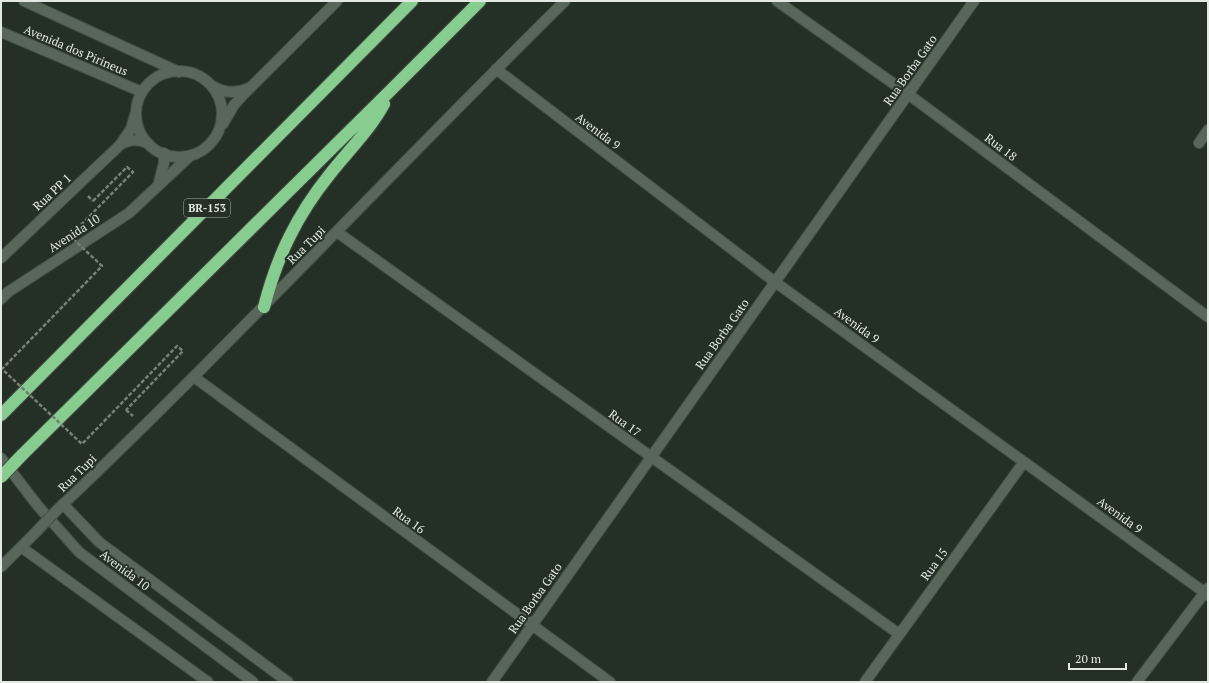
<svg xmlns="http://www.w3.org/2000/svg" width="1209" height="683" font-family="'PT Serif',serif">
<rect width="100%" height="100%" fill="#243025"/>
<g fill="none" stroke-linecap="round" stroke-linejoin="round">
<g stroke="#434e45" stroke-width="12">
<path id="minor" d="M24,1L179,72
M777,1L908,94L1208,317
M1,32L142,92
M496,69L775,282L1208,595
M136 114a43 43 0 1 1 86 0a43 43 0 1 1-86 0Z
M211,85C223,93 236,94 249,88
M223,124L234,105L244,94L337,1
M1199,143L1208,130
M120,145C131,139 138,139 149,144
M158,186L164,163V153
M337,232L899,634
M1,258L120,145L131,129L135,115
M1,299L8,292L129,213L191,155
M194,377L610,682
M1,458L38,506L79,552L253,682
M63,504L99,542L288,682
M57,510C231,345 394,169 565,1
M21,547L208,682
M1,567L35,533
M492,682L974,1
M865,682L1024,462
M1137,682L1208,588"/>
</g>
<g stroke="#434e45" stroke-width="14">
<path id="highway" d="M264,307C277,256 297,215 330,174C348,151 370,130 384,104
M1,415L412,1
M22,455L391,90L480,1"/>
</g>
<path stroke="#768077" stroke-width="2.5" stroke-dasharray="4 2" stroke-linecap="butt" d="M88,196L93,201
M126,410L133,416"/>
<use href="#minor" stroke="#59675a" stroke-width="10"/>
<use href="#highway" stroke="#87cd90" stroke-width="12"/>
<g stroke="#434e45" stroke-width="12" stroke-linecap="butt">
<path id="minor-bridge" d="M35,533L57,510"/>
</g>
<g stroke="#434e45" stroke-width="14" stroke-linecap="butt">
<path id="highway-bridge" d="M1,477L22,455"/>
</g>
<path stroke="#768077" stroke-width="2.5" stroke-dasharray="4 2" stroke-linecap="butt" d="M93,201L127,167L133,172L70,236L102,266L2,369L82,444L177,346L183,351L126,410"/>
<use href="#minor-bridge" stroke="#59675a" stroke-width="10"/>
<use href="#highway-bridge" stroke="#87cd90" stroke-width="12"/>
</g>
<g text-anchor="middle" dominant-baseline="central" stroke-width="4" stroke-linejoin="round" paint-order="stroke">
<rect fill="#243025" stroke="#a8b2a9" stroke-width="1" x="184" y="199" width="46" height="18" rx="3"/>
<g font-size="11" font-weight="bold" fill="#e1e9e2">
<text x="207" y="208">BR-153</text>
</g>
<g font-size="12" fill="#e1e9e2" stroke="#243025">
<text transform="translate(76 50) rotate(23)">Avenida dos Pirineus</text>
<text transform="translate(910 70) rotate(-55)">Rua Borba Gato</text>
<text transform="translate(598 131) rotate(37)">Avenida 9</text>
<text transform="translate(1001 147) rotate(37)">Rua 18</text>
<text transform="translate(52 192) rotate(-43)">Rua PP 1</text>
<text transform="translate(74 233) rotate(-33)">Avenida 10</text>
<text transform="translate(306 245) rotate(-45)">Rua Tupi</text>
<text transform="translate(857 325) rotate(36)">Avenida 9</text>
<text transform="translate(722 334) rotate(-55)">Rua Borba Gato</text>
<text transform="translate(625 423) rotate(36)">Rua 17</text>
<text transform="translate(77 473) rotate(-44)">Rua Tupi</text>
<text transform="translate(1120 515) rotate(36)">Avenida 9</text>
<text transform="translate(409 520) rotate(36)">Rua 16</text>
<text transform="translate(934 564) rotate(-54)">Rua 15</text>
<text transform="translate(125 570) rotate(37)">Avenida 10</text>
<text transform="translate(535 598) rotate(-55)">Rua Borba Gato</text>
</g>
</g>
<rect width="1209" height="683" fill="none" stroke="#e1e9e2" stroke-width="4"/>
<path d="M1069 663v6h57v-6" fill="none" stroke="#e1e9e2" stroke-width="2"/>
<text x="1075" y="663" font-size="12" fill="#e1e9e2" stroke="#243025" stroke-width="3" paint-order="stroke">20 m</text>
</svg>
